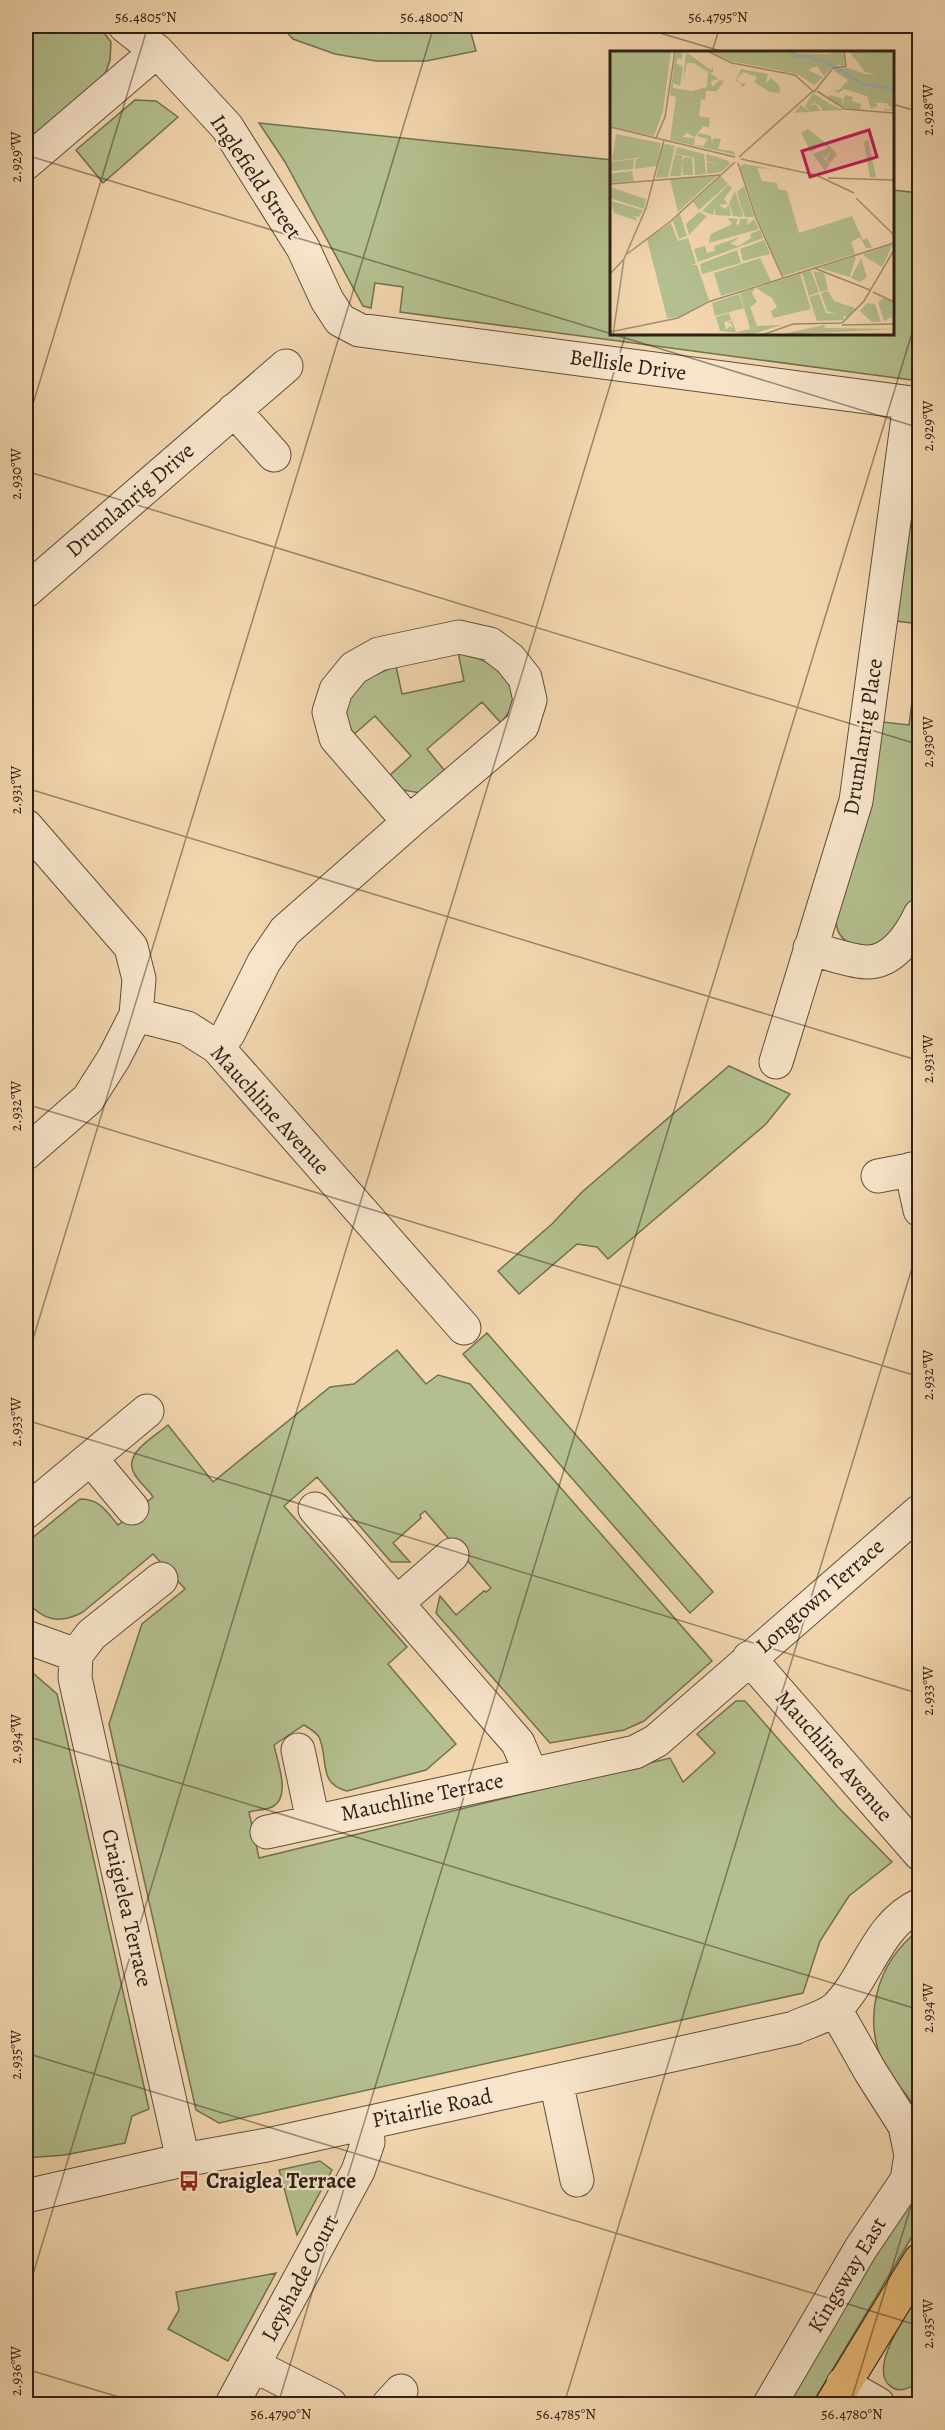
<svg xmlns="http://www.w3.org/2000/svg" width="945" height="2430" font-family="Alegreya,serif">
<rect width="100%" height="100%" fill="#f2d6ae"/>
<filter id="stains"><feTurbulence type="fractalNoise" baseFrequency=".00333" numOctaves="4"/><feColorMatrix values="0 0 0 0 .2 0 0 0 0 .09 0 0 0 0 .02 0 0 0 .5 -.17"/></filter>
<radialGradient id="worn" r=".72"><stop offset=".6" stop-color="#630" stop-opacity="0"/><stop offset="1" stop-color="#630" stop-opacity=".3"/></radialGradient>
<path fill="#b4bf8f" stroke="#717052" stroke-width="1.5" d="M26,26H99L111,42L110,60L103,80L26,145Z
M281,26H469L476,51L426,61H376L335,54L293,39Z
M135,100L156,101L178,117L103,183L76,150Z
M259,123L612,160V333H892L893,190L919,193V381L400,312L403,287L375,283L371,308L363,306L285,162Z
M915,470H919V624L896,621Z
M919,647L920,878C914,894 905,926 892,937C877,949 850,952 839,933C836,928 836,919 835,914L883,722L909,725Z
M458,652C482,657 517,673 513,703C512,710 505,717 501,723L482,702L427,749L445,771L421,793L403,790L390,775L411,756L375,716L353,735L343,709L356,683L396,666L402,694L464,681Z
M729,1066L790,1094L766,1124L608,1259L597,1247L577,1244L519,1294L498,1271L552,1224L582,1192Z
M487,1333L713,1592L690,1613L463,1354Z
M397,1350L426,1384L438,1375L470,1384L712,1661L644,1721L624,1730L550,1743L436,1613L440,1596L456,1615L484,1591L486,1592L491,1588L425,1511L420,1515L421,1518L393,1543L410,1562H391L317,1477L284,1506L407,1647L388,1664L456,1744L426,1770L347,1791C317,1784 329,1758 319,1737C316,1732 309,1728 304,1725L274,1745C277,1761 292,1797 272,1807C266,1810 256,1810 249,1812L259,1858L670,1758L683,1782L715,1753L697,1734L736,1701H745L838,1807L892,1862L849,1896L820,1941L803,1993L219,2123L196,2110L109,1724L142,1624L185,1589L153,1554L83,1612C59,1625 43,1620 26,1601V1543L80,1499C100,1499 106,1511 118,1525L153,1497C148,1489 140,1483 135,1475C121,1454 154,1437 168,1425L213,1482L330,1387L354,1384Z
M26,1667L57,1694L149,2109L132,2116L125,2143L65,2155L26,2158Z
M919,1930V2121C916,2113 913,2103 907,2096C901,2088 892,2080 887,2071C860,2021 876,1963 919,1930Z
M320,2161L332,2170L297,2235L279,2170Z
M919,2175V2225L812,2404H787Z
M276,2273L228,2361L168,2329L179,2310L176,2292Z
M919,2294V2382C912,2387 902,2393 893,2388C864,2372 909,2311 919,2294Z"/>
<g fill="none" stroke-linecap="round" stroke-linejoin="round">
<g stroke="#5f4e3c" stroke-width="35">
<path id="minor" d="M125,26L157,51L227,127L303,248L327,300L340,320L359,330L920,404
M26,163L157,51
M234,410L274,455
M26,591L286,366
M26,826L131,947L139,979L136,1015L114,1058L88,1099L26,1153
M810,948C828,953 848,961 866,962C892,963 910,936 920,915
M136,1015L187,1028L217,1047L464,1328
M217,1047L228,1034L264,962L285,931L409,822L336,738L329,712L336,690L354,668L379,654L459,637L490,644L510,659L525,678L530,700L522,726L409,822
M776,1062L856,801L910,403
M911,1169L920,1210
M878,1176L920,1168
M91,1459L132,1508
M315,1509L518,1743L531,1774
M26,1512L147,1411
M161,1579L91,1635L76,1655L75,1678L183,2160
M397,1603L452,1555
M26,1637L76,1655
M749,1658L920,1854
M298,1750L313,1821
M267,1832L635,1752L656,1741L920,1511
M556,2081L577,2180
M26,2196L183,2160L267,2145L794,2028C806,2022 826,2017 836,2008C867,1978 877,1924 920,1905
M253,2365L330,2404
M843,2384L878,2404
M232,2404L358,2171L368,2142L366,2123
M389,2404L401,2391
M770,2404L861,2248L907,2180L911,2155L905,2126L870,2071L835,2009"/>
</g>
<g stroke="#2e2016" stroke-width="35">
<path id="highway" d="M832,2404L920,2260"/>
</g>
<use href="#minor" stroke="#f7e4ca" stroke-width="33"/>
<use href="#highway" stroke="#e9bb77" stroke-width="33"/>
</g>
<path fill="none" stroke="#2e2016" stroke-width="1.5" stroke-opacity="0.45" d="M636,26L724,52M712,52L720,26M892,104L920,112M26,155L920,428M26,427L148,26M26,471L920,745M26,788L920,1061M26,1104L920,1377M26,1362L434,26M26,1420L920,1694M26,1736L920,2010M26,2053L920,2326M26,2297L626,333M26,2369L142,2404M278,2404L920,307M564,2404L920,1242M850,2404L920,2177"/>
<defs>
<g id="bus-bare" transform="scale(1.62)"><path d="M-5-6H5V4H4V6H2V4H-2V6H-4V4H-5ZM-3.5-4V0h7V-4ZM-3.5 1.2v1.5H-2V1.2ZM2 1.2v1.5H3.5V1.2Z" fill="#8f2418" stroke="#f7e4ca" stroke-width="2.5" paint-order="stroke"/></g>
</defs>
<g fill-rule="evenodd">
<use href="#bus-bare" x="189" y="2181"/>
</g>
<g text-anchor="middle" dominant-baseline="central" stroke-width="4.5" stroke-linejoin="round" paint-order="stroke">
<g font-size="22" fill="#2e2016" stroke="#f7e4ca">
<text transform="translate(256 177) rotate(56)">Inglefield Street</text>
<text transform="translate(628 365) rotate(8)">Bellisle Drive</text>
<text transform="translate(130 500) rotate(-41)">Drumlanrig Drive</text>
<text transform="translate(863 737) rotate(-81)">Drumlanrig Place</text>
<text transform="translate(270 1110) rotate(48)">Mauchline Avenue</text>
<text transform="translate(820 1596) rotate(-41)">Longtown Terrace</text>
<text transform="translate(834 1756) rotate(49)">Mauchline Avenue</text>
<text transform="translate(422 1797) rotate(-12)">Mauchline Terrace</text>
<text transform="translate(127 1908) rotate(77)">Craigielea Terrace</text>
<text transform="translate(432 2108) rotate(-12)">Pitairlie Road</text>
<text transform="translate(847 2275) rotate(-59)">Kingsway East</text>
<text transform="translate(300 2278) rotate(-62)">Leyshade Court</text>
</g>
<g font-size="22" font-weight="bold" fill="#2e2016" stroke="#f7e4ca" text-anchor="start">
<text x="206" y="2181">Craiglea Terrace</text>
</g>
</g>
<g transform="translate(610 51)">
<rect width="284" height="284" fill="#f2d6ae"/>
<path d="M0,0H61L53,60L44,85L0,76ZM66,0H73L72,8L68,7L66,12L73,16L70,35L63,32V37L82,40L97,36L98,21L84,12H77L73,31L76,1L101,19L103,15V21L99,22L109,28L101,30L102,36L110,29L114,30L107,40H96L95,49L91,48L89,65L100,67L99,76L93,75L85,86L77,82L72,86L85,87L84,94L93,95L98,88L87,85L89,82L101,85L102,93L103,87L111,88L108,98L123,100L126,104L60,89L66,46L60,44ZM99,0L216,3L233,0L235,14H224L214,25L207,15L198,19L213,26L204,34L187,23L121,10ZM239,0H283V60L275,59V53L276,58H283L276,52H263L267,53V58L266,55L261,58L257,45L234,38L229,42L223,39H229L238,29L224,20L225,17L235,16L255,23H266L255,21ZM131,18L158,23L155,33L161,27L169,34L170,42L160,41L144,31L147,26L133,21L127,28L130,33L137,31L133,36L126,29ZM203,42L220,53L234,59L212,60L211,56L205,52L198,55L206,53L210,60L184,62L191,54L201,61L195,55ZM220,44L232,47V53L235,44L243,46L242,50L251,53L250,58H239L216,47ZM198,78L221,96L227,104L219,113L216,109L221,100L215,107L210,102L219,114L215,120L203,103L218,97L214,93L201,101L191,82ZM6,83L51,92L47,115L25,118L26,108L34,106L2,110ZM258,88L266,126L265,127L260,126L254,92ZM57,93L65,95L58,126L46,127L53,94ZM67,96L94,103L96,123L85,124L84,107L65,102ZM65,103L73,105L72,110L75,106L82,107L83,124H73L72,111L71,125H60ZM96,104L97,103L122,111L118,110L120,113L111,121L97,123V111L111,114L97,110ZM24,108L23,118L0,120L2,111ZM134,113L163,118L147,117L152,130L167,132L168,138L177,140L189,182L242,165L253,189L257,187L262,197H256L250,186L241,191L245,203L173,225L147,167L130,115ZM22,120L24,130L0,132V123ZM107,125L68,161L60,128ZM111,125L118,133L89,159L83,151ZM118,134L122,137L114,148L118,153L109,154L115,158L119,154L121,165L105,164V157L103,164L92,160ZM134,135L144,165L143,166H135L131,156L127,141ZM0,136L36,148L34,158L0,147ZM125,140L133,164L132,166L123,165L119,152ZM1,150L33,159L29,166L24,165L28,170L4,162ZM89,161L97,165L79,184L76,173ZM70,163L77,185L69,188L63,170ZM118,167L128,168L126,173L129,174L130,168H138L137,174L144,168L149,178L99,192L101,183L122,173ZM61,172L68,190L78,187L86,212L82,214H87L99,249L69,266L57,267L37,188ZM150,179L153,187L88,211L84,198L95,195L97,202L105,200L104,195L130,186L120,193L129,195L141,187L140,183ZM154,189L160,203L133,210L130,198ZM283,193L272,216L254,205V203ZM127,199L131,212L92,223L90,213ZM246,205L240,226L209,217ZM150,207L161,230L111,245L104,222ZM251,207L257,226L250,231L241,227ZM201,220L209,241L199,245L192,222ZM203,220L214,222L218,239L210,241ZM190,223L201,258L163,267L161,260L167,256L162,247L146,237ZM145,237L142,242L147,251L140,256L147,275L172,274L142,283L110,280L106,266L119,262L121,269L114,271L116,279L120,275L123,278L121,272H117L122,270L126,281L140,278L141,281L130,242ZM218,240L224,250L245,257L238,266L217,260L211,242ZM129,243L134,257L105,265L102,252ZM209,243L216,262L233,263L234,269L207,270L199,246ZM274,247L282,251V266L274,270L268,251ZM257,252L265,253L271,271H262L250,260ZM214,274L215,277L283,278L168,284Z" fill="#b4bf8f"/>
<path fill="none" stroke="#9db7b2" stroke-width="3" d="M180,0L185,5L200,6L224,15L252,33L284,38"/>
<path fill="none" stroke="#a48d71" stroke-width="1.5" d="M97,0L122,12L185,24L204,41L223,17L236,15L234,0M207,40L235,58L284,62M0,76L125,106M46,87L55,66L65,0M129,106L203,40M131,108L206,124L244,142M128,112L146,167L173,227M218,127L284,129M0,133L110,124M246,147L284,184M17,203L61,170L125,111M204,217L260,239M0,223L14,208M263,241L284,251M232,272L254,250L284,199M232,274L284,273M0,281L68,267L98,251L284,192M3,284L14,208L36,157L54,89M152,284L183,273L232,272"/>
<path fill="#c2185b" fill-opacity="0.15" stroke="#c2185b" stroke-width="3" d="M259,79L267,106L200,126L192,100Z"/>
<rect width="284" height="284" fill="none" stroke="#2e2016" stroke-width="3"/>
</g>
<rect width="945" height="2430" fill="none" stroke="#f2d6ae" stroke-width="66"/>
<rect x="33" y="33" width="879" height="2364" fill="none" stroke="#2e2016" stroke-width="2"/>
<g font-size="15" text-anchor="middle" fill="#2e2016">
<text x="146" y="22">56.4805°N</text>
<text x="432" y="22">56.4800°N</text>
<text x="718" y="22">56.4795°N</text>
<text transform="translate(928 110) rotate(-90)" y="5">2.928°W</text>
<text transform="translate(16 157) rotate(-90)" y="5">2.929°W</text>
<text transform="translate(928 426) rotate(-90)" y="5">2.929°W</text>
<text transform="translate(16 474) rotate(-90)" y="5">2.930°W</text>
<text transform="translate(928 742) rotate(-90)" y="5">2.930°W</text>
<text transform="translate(16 790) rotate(-90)" y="5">2.931°W</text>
<text transform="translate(928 1059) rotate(-90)" y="5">2.931°W</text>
<text transform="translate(16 1106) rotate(-90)" y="5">2.932°W</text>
<text transform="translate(928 1375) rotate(-90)" y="5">2.932°W</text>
<text transform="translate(16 1422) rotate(-90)" y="5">2.933°W</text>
<text transform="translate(928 1691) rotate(-90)" y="5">2.933°W</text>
<text transform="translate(16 1739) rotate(-90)" y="5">2.934°W</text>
<text transform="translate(928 2008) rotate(-90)" y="5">2.934°W</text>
<text transform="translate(16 2055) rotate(-90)" y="5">2.935°W</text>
<text transform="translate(928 2324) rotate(-90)" y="5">2.935°W</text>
<text transform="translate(16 2371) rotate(-90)" y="5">2.936°W</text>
<text x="281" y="2419">56.4790°N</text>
<text x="566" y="2419">56.4785°N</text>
<text x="852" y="2419">56.4780°N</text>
</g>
<rect width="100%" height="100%" filter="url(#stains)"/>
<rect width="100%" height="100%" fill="url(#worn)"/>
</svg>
